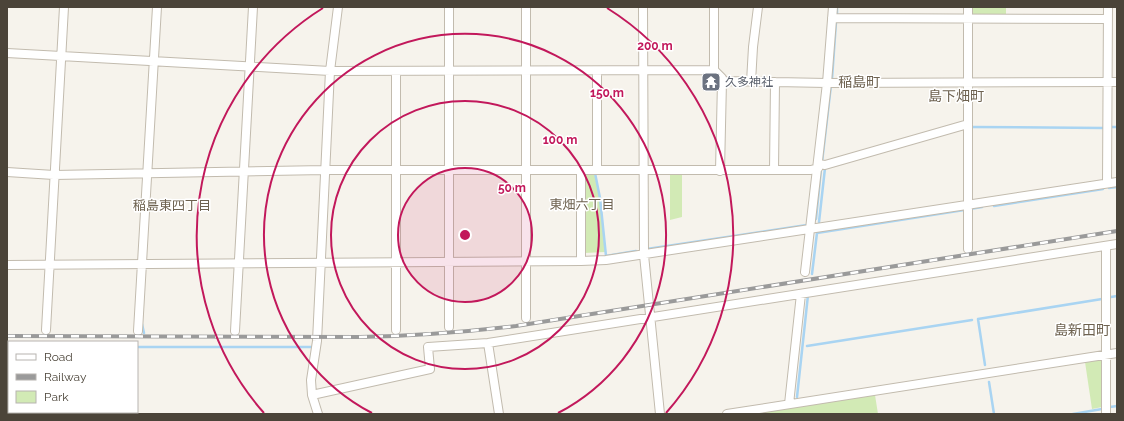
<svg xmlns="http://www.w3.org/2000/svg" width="1124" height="421" font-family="Raleway,'Noto Sans JP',sans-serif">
<rect width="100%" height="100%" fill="#f6f3ec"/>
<path fill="#d2eab5" d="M970,7H1006V17H973L970,14Z
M583,172L594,173L600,198L605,252L584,253Z
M670,173H682V217L670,220Z
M1100,359L1103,362L1102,407L1092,409L1085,362Z
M875,395L878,414H753Z"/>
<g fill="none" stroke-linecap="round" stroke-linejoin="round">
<path stroke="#a9d4f2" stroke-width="2.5" d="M837,15V7
M832,79L836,22
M971,127L1104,128
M1111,127H1117
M822,162L831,85
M595,173L600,198L606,256L636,251
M1109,188L1117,187
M994,206L1103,189
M970,209L982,207
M816,219L821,169
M819,222L825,168
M647,249L807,225
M812,274L817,233L964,210
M1111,297L1117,296
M142,324L144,333
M807,346L972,320
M7,347H9
M137,347H311
M985,365L978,319L1102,299
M989,382L994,414
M797,397L808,295
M1110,407L1117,406
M1073,414L1102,409"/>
<g stroke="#c2bbae" stroke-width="10">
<path id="street" d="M449,7V327
M643,7L644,255L660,414
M714,7V70
M832,18L1108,19
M7,53L330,71L714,70L722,78V81L827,83L1117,82
M396,71V330
M597,71V170
M751,82L753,47L758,7
M818,164L825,165L968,124
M774,170L775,82
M720,171L722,81
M7,172L54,175L325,170H811L818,168
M1107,183L1108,7
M1106,246V414
M968,249V7
M581,261V170
M7,265L581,261L606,260L1117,182
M805,272L827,83L833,7
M526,318V7
M46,330L64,7
M138,331L157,7
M235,331L253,7
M488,343L499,414
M312,395L430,369L428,347L488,343L1117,244
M789,404L801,294
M318,414L312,395L311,380L317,341L330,71L338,7
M727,414L1117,353"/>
</g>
<use href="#street" stroke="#fff" stroke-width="8"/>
<g stroke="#9a9a9a" stroke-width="4">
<path id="rail" d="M7,336L360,337C412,336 464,332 516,326L1117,231"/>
</g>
<use href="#rail" stroke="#fff" stroke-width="2.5" stroke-dasharray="8" stroke-linecap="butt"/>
</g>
<circle cx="465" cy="235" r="67" fill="#c2185b" fill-opacity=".12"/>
<g fill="none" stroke="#c2185b" stroke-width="2">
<circle cx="465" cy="235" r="67"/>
<circle cx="465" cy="235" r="134"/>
<path d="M372 413A201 201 0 1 1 558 413"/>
<path d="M264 413A268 268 0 0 1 323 8M607 8A268 268 0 0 1 666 413"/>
</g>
<defs>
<g id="temple-square" transform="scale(1)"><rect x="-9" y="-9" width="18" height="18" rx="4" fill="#6b7280" stroke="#fff"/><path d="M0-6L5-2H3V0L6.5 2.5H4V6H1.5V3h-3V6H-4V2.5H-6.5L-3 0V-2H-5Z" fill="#fff"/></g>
</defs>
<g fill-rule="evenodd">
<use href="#temple-square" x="711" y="82"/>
</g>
<g text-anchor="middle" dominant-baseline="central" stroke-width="3" stroke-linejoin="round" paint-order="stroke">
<g font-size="12" fill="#5b616d" stroke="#fff" text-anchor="start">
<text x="725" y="82">久多神社</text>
</g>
<g font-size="13" fill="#6e6250" stroke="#fff">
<text x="582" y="204">東畑六丁目</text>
<text x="172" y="205">稲島東四丁目</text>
</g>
<g font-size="14" fill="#6e6250" stroke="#fff">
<text x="859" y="82">稲島町</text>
<text x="956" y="96">島下畑町</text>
<text x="1082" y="330">島新田町</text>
</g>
</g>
<circle cx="465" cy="235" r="6" fill="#c2185b" stroke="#fff" stroke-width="2"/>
<g font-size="12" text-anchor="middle" font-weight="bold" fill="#c2185b" stroke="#fff" stroke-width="3" stroke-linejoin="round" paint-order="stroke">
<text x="655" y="50">200 m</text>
<text x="607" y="97">150 m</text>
<text x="560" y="144">100 m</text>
<text x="512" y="192">50 m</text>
</g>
<rect width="1124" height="421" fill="none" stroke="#4b4439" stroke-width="16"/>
<rect x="8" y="341" width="130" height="72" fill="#ffffff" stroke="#b7b4b0"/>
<rect x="16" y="354" width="20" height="6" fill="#ffffff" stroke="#b7b4b0"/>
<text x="44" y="361" font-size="12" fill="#4b4439">Road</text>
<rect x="16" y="374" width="20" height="6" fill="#9a9a9a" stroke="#b7b4b0"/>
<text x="44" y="381" font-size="12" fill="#4b4439">Railway</text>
<rect x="16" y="391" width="20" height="12" fill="#d2eab5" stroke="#b7b4b0"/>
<text x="44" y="401" font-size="12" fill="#4b4439">Park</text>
</svg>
